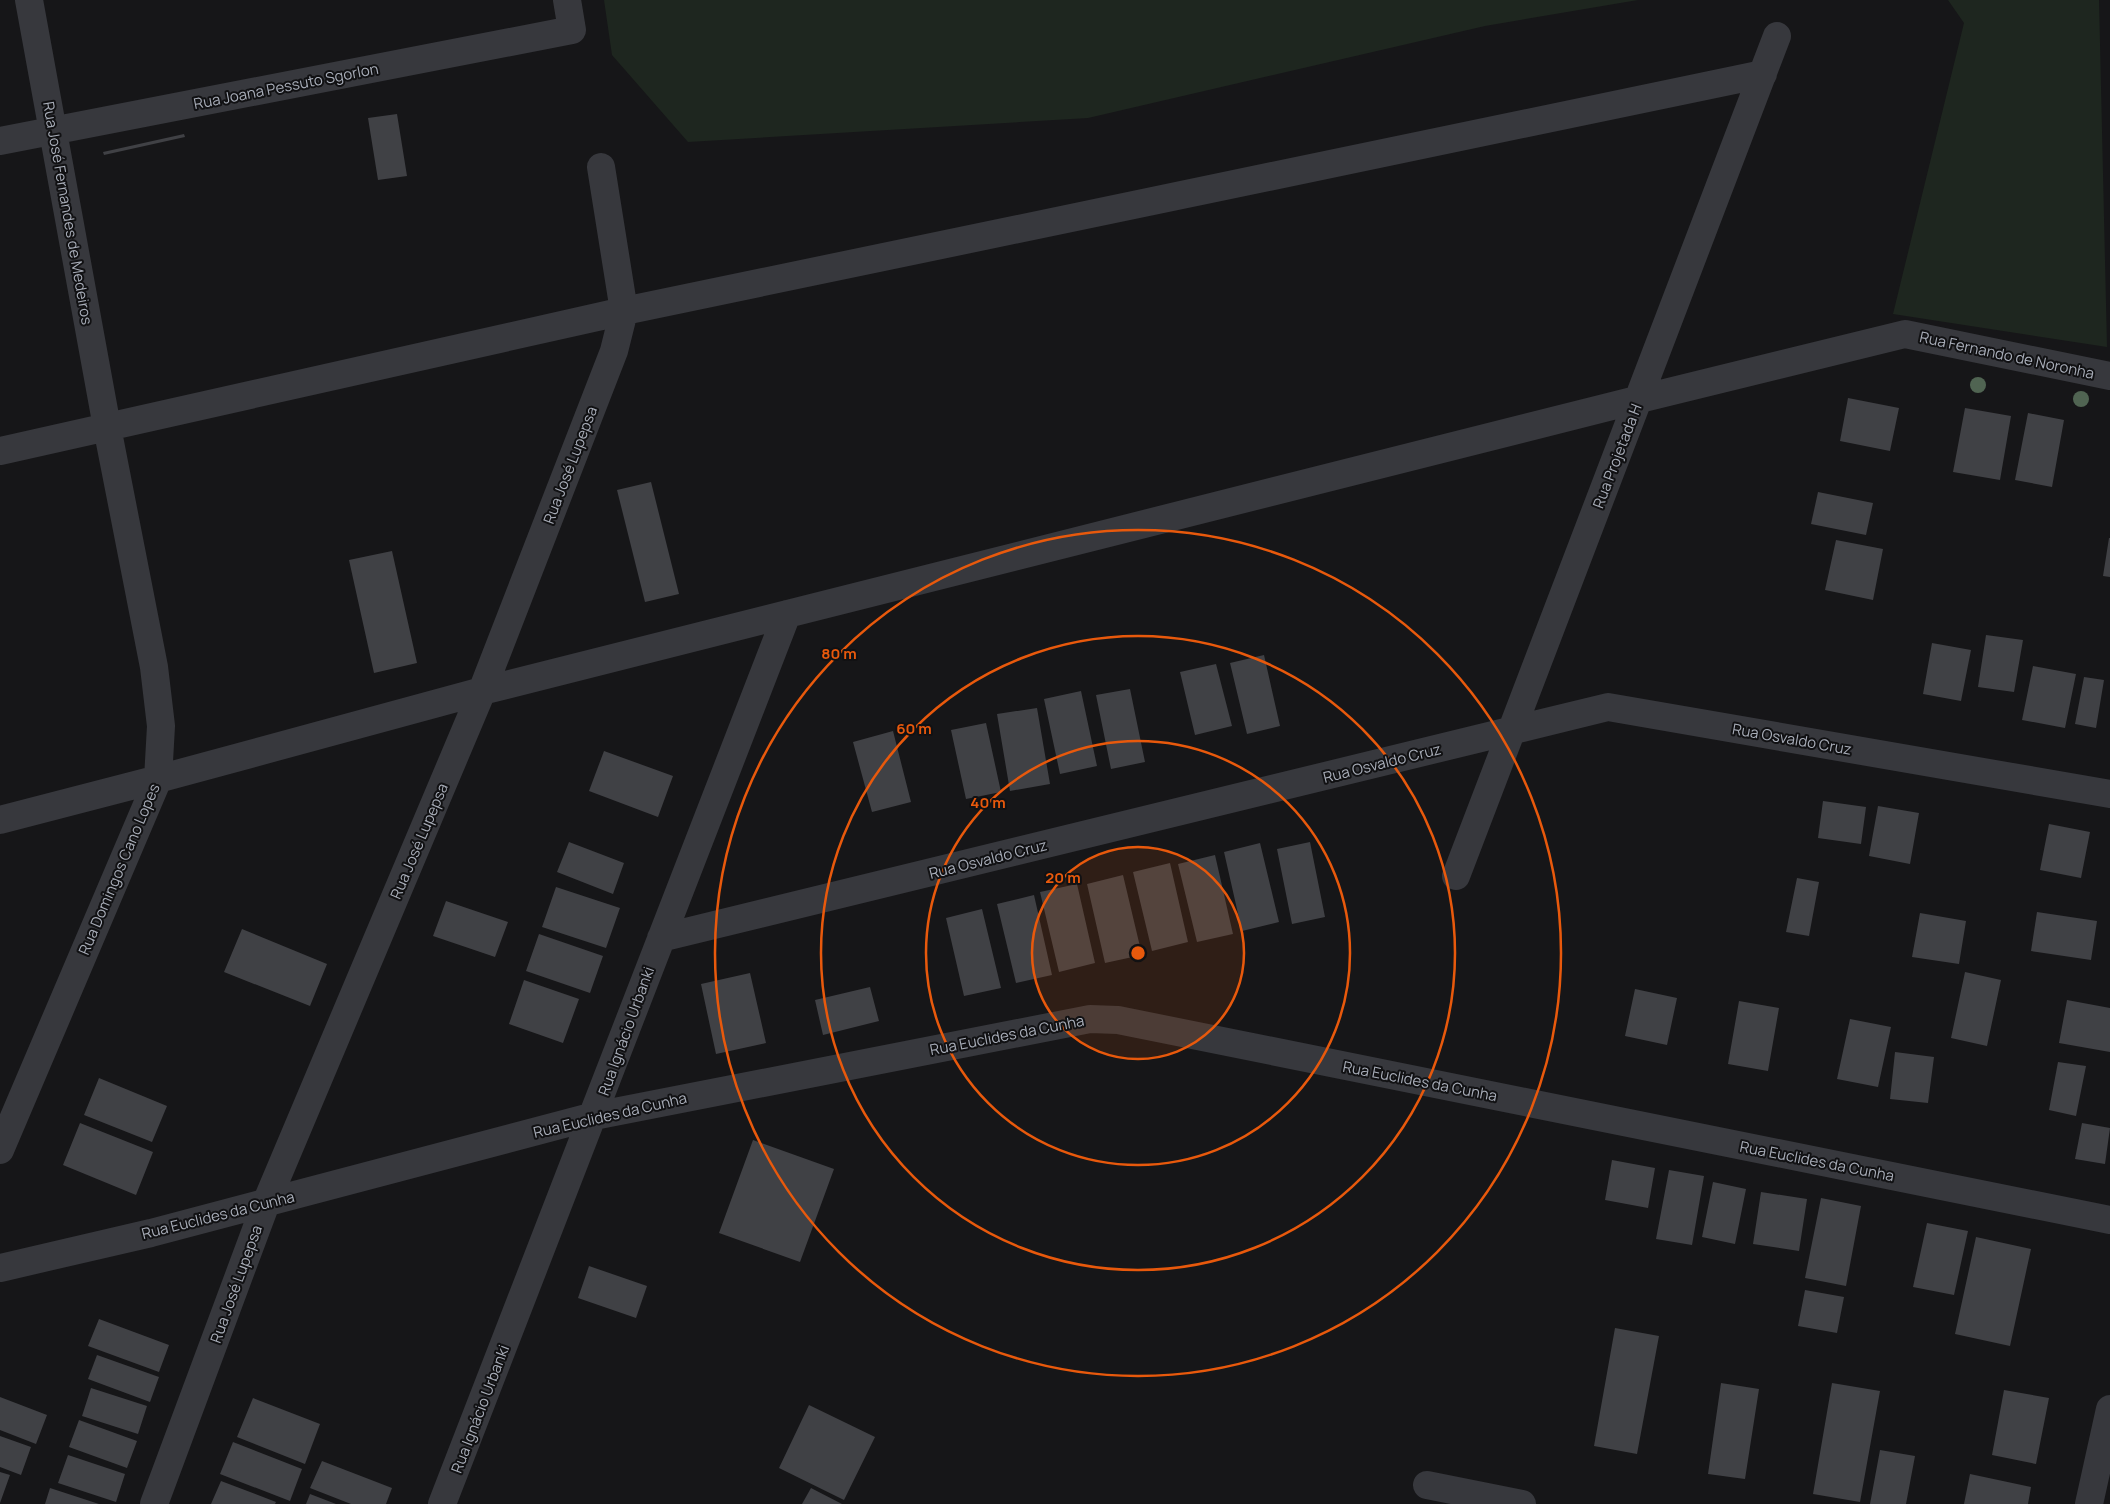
<svg xmlns="http://www.w3.org/2000/svg" width="2110" height="1504" font-family="Manrope,sans-serif">
<rect width="100%" height="100%" fill="#161618"/>
<path fill="#1e261f" d="M604,0H1638L1485,26L1088,118L688,142L612,55Z
M1948,0H2099L2107,347L1893,314L1964,23Z"/>
<path fill="#404145" d="M397,114L407,176L378,180L368,118Z
M184,134L185,137L104,155L103,152Z
M1848,398L1899,408L1890,451L1840,441Z
M1965,408L2011,416L2000,480L1953,472Z
M2028,413L2064,420L2052,487L2015,480Z
M651,482L679,594L645,602L617,490Z
M1818,492L1873,503L1866,535L1811,524Z
M2109,538H2110V577L2103,576Z
M1836,540L1883,549L1873,600L1825,590Z
M392,551L417,663L374,673L349,560Z
M1986,635L2023,640L2014,692L1978,687Z
M1932,643L1971,650L1961,701L1923,694Z
M1264,655L1280,726L1247,734L1230,663Z
M1216,664L1232,726L1195,735L1180,672Z
M2033,666L2076,674L2065,728L2022,720Z
M2084,677L2104,680L2096,728L2075,724Z
M1130,689L1145,762L1111,769L1096,695Z
M1081,691L1097,766L1060,774L1044,699Z
M1037,708L1050,784L1010,791L997,714Z
M986,723L1001,792L966,799L951,730Z
M893,731L911,802L872,812L853,742Z
M604,751L673,776L658,817L589,791Z
M1823,801L1866,807L1861,844L1818,838Z
M1878,806L1919,813L1910,864L1869,856Z
M2049,824L2090,832L2081,878L2040,870Z
M569,842L624,863L613,894L557,872Z
M1310,842L1325,917L1292,924L1277,849Z
M1260,843L1279,922L1242,931L1224,852Z
M1215,855L1233,934L1197,942L1178,864Z
M1170,863L1188,942L1152,951L1133,872Z
M1123,875L1142,955L1105,963L1087,884Z
M1797,878L1819,882L1809,936L1786,932Z
M1077,884L1095,963L1059,972L1040,892Z
M556,887L620,908L606,948L542,927Z
M1034,895L1052,975L1016,983L997,904Z
M446,901L508,922L495,957L433,936Z
M982,909L1001,988L964,996L946,918Z
M2037,912L2097,921L2091,960L2031,951Z
M1920,913L1966,921L1959,964L1912,957Z
M242,929L327,964L310,1006L224,972Z
M539,934L603,956L590,993L526,971Z
M1965,972L2001,980L1987,1046L1951,1038Z
M750,973L766,1043L716,1054L701,984Z
M524,980L579,999L563,1043L509,1024Z
M870,987L879,1021L823,1035L815,1000Z
M1635,989L1677,998L1667,1045L1625,1036Z
M2067,1000L2110,1008V1052L2059,1043Z
M1739,1001L1779,1008L1768,1071L1728,1064Z
M1850,1019L1891,1027L1878,1087L1837,1079Z
M1895,1052L1934,1057L1928,1103L1890,1099Z
M2058,1062L2086,1066L2076,1116L2049,1110Z
M99,1078L167,1106L152,1142L84,1115Z
M80,1123L153,1152L136,1195L63,1165Z
M2082,1123L2110,1128L2105,1164L2075,1159Z
M753,1140L834,1169L800,1262L719,1233Z
M1612,1160L1655,1168L1648,1208L1605,1200Z
M1669,1170L1704,1176L1692,1245L1656,1239Z
M1713,1182L1746,1189L1735,1244L1702,1237Z
M1761,1192L1807,1199L1799,1251L1753,1244Z
M1821,1198L1861,1206L1846,1286L1805,1278Z
M1927,1223L1968,1231L1954,1295L1913,1287Z
M1976,1237L2031,1249L2010,1346L1955,1334Z
M589,1266L647,1286L636,1318L578,1298Z
M1805,1290L1844,1297L1837,1333L1798,1326Z
M99,1319L169,1345L159,1372L88,1346Z
M1615,1328L1659,1336L1637,1454L1594,1446Z
M97,1355L159,1377L150,1402L88,1379Z
M1721,1383L1759,1389L1745,1479L1708,1474Z
M1832,1383L1880,1391L1860,1502L1813,1494Z
M91,1388L147,1406L138,1434L82,1416Z
M2004,1390L2049,1398L2036,1464L1992,1455Z
M0,1397L47,1415L36,1444L0,1430Z
M253,1398L320,1424L305,1464L237,1437Z
M809,1405L875,1437L844,1500L779,1468Z
M79,1420L137,1441L127,1468L69,1447Z
M0,1436L31,1447L21,1475L0,1467Z
M233,1442L302,1469L290,1501L220,1474Z
M1880,1450L1915,1456L1906,1504H1870Z
M68,1455L125,1474L116,1502L58,1483Z
M322,1461L392,1488L386,1504H351L310,1488Z
M0,1472L10,1475L0,1503Z
M1970,1474L2031,1487L2028,1504H1964Z
M221,1481L276,1502L275,1504H211Z
M50,1488L99,1504H45Z
M811,1488L842,1504H802Z
M310,1494L336,1504H306Z"/>
<g fill="none" stroke-linecap="round" stroke-linejoin="round">
<path stroke="#37383d" stroke-width="28" d="M0,141L572,30L567,0
M0,451L624,311L1763,74
M0,820L158,779L482,691L1640,399L1905,334L2110,376
M1456,876L1777,36
M661,938L1608,707L2110,794
M0,1150L158,779L161,726L154,667L107,427L29,0
M0,1268L151,1233L594,1116L1090,1019L1118,1020L2110,1220
M1427,1485L1522,1504
M154,1504L266,1203L482,691L614,351L624,311L601,167
M442,1504L787,614
M2089,1504L2110,1409"/>
</g>
<g fill="#506452">
<circle cx="1978" cy="385" r="8"/>
<circle cx="2081" cy="399" r="8"/>
</g>
<circle cx="1138" cy="953" r="106" fill="#e8590c" fill-opacity=".12"/>
<g fill="none" stroke="#e8590c" stroke-width="2.5">
<circle cx="1138" cy="953" r="106"/>
<circle cx="1138" cy="953" r="212"/>
<circle cx="1138" cy="953" r="317"/>
<circle cx="1138" cy="953" r="423"/>
</g>
<g text-anchor="middle" dominant-baseline="central" stroke-width="4" stroke-linejoin="round" paint-order="stroke">
<g font-size="15" fill="#a8adb8" stroke="#111113">
<text transform="translate(286 86) rotate(-11)">Rua Joana Pessuto Sgorlon</text>
<text transform="translate(68 213) rotate(80)">Rua José Fernandes de Medeiros</text>
<text transform="translate(2007 355) rotate(12)">Rua Fernando de Noronha</text>
<text transform="translate(1617 456) rotate(-69)">Rua Projetada H</text>
<text transform="translate(570 465) rotate(-69)">Rua José Lupepsa</text>
<text transform="translate(1792 739) rotate(10)">Rua Osvaldo Cruz</text>
<text transform="translate(1382 763) rotate(-14)">Rua Osvaldo Cruz</text>
<text transform="translate(419 841) rotate(-67)">Rua José Lupepsa</text>
<text transform="translate(988 859) rotate(-14)">Rua Osvaldo Cruz</text>
<text transform="translate(119 869) rotate(-67)">Rua Domingos Cano Lopes</text>
<text transform="translate(626 1031) rotate(-70)">Rua Ignácio Urbanki</text>
<text transform="translate(1007 1035) rotate(-11)">Rua Euclides da Cunha</text>
<text transform="translate(1420 1081) rotate(11)">Rua Euclides da Cunha</text>
<text transform="translate(610 1115) rotate(-13)">Rua Euclides da Cunha</text>
<text transform="translate(1817 1161) rotate(11)">Rua Euclides da Cunha</text>
<text transform="translate(218 1215) rotate(-14)">Rua Euclides da Cunha</text>
<text transform="translate(236 1284) rotate(-70)">Rua José Lupepsa</text>
<text transform="translate(480 1409) rotate(-69)">Rua Ignácio Urbanki</text>
</g>
</g>
<circle cx="1138" cy="953" r="8" fill="#e8590c" stroke="#111113" stroke-width="2.5"/>
<g font-size="15" text-anchor="middle" font-weight="bold" fill="#e8590c" stroke="#111113" stroke-width="4" stroke-linejoin="round" paint-order="stroke">
<text x="839" y="659">80 m</text>
<text x="914" y="734">60 m</text>
<text x="988" y="808">40 m</text>
<text x="1063" y="883">20 m</text>
</g>
</svg>
